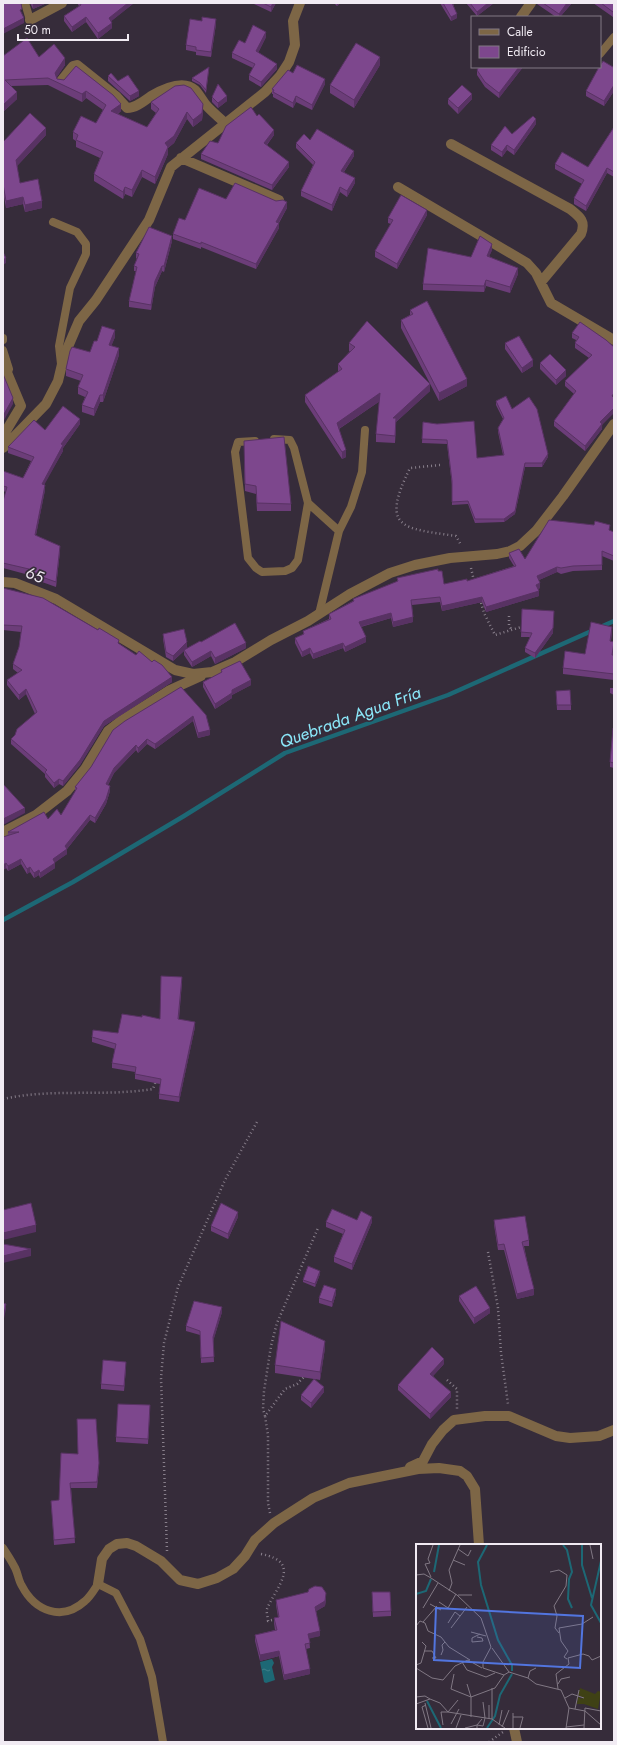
<svg xmlns="http://www.w3.org/2000/svg" width="617" height="1745" font-family="Jost,sans-serif">
<defs>
<pattern id="water-ripples" width="26" height="14" patternUnits="userSpaceOnUse"><rect width="26" height="14" fill="#1d6875"/><path d="M2 4q2-2 4 0t4 0M15 11q2-2 4 0t4 0" fill="none" stroke="#3e7e89"/></pattern>
</defs>
<rect width="100%" height="100%" fill="#362c3a"/>
<path fill="url(#water-ripples)" d="M272,1659L274,1663L272,1667L275,1680L266,1683L264,1682L260,1662Z"/>
<g fill="none" stroke-linecap="round" stroke-linejoin="round">
<path stroke="#1d6875" stroke-width="4.5" d="M3,920L73,882L184,816L285,753L448,695L614,621"/>
<path stroke="#887f8b" stroke-width="2.5" stroke-dasharray="1 3" stroke-linecap="butt" d="M440,465L410,468C380,529 402,528 456,536L461,545
M471,568L474,581
M480,599L484,613L495,635L521,627
M509,616V626L512,630
M3,1099C52,1088 103,1097 153,1089L156,1081
M488,1252L498,1308L501,1353L508,1404
M447,1380L457,1389V1409
M265,1416L263,1409L264,1391L271,1346L277,1323L318,1228
M270,1513L268,1503V1435L265,1416L285,1389L297,1384L304,1377
M167,1551L161,1378L164,1343L178,1287L225,1180L258,1120
M261,1554C303,1562 276,1587 267,1609C266,1612 268,1617 268,1621L276,1619
M489,1742L503,1732"/>
<path stroke="#7d6646" stroke-width="8" d="M25,3L30,20
M600,54L614,37
M53,222L77,232L86,244V254L70,288L59,346L61,364
M3,338V340
M3,350L9,369
M274,439L290,440L294,448L308,503L339,531
M255,441L238,442L235,452L248,558L256,568L262,572L285,571L292,568L298,560L308,503
M319,614L339,531L351,507L362,472L365,430
M3,1548C7,1554 11,1560 14,1566C18,1572 18,1580 22,1586C35,1611 62,1622 85,1601C90,1597 94,1590 98,1584L116,1593L140,1639L152,1677L163,1742"/>
<path stroke="#7d6646" stroke-width="10" d="M61,81L73,66L77,65L117,97L127,108C136,108 144,101 151,96C163,89 183,79 195,90C199,94 202,100 206,105C212,112 220,118 226,124"/>
<path stroke="#7d6646" stroke-width="10" d="M521,17L531,3
M30,20L62,3
M451,144L570,209C580,217 586,221 581,234L541,282
M181,158L279,200
M398,187L527,263L536,273L551,303L614,340
M3,363L21,406L3,436
M3,448L46,404L58,381L64,356L79,321L96,300L149,220L171,167L265,92L280,76L289,62L295,45L293,21L300,3
M3,582L15,583L56,599L175,670L193,674L212,672L235,662L271,640L308,621L350,594L390,573L415,565L450,558L497,554L510,551L520,546L536,531L563,496L614,424
M3,832L36,815L67,791L85,769L108,731L121,721L170,690L201,676
M410,1467L423,1461L432,1444L443,1430L454,1420L485,1416H509L556,1436L570,1438L599,1436L614,1430
M98,1584L102,1559L109,1549L117,1544L127,1543L136,1546L161,1561L180,1580L198,1584L217,1578L233,1569L245,1556L255,1540L274,1523L313,1498L349,1483L418,1469L439,1468L460,1471L467,1476L475,1489L479,1545
M514,1728L517,1742"/>
</g>
<path fill="#6c3d79" d="M30,3H47L33,9Z
M77,3H134L111,21L112,28L98,39L86,22L72,32L64,21V16L79,6Z
M252,3H276L271,12Z
M334,3H340L337,6Z
M440,3H453L457,18L451,21Z
M466,3H494L477,16Z
M537,3H572L560,17H556L537,4Z
M593,3H614V15L613,17Z
M216,24L211,57L196,55V52L186,50V45Z
M266,37L258,53L277,69L261,87L249,80V75L253,68L232,58V53L245,43Z
M3,56L39,57L65,65L56,78L57,79L64,80L76,66L121,111L118,114L147,127L156,113L151,109V102L203,111L202,120L193,127L187,119L174,143L168,148V154L155,184L142,177L132,197L125,194L123,199L94,181V174L100,158L76,147V141L73,139V132L96,123L103,110L86,98L82,102L48,85L11,86L17,99L3,112Z
M380,65L354,108L330,93V85Z
M614,65V91L604,106L586,96V91Z
M523,67L499,98L485,87L477,75V70Z
M209,69L206,93L200,85L192,81V78Z
M293,73L325,84L312,110L296,102L293,108L273,97V94H272V89Z
M108,76L139,96L130,101L108,81Z
M212,97L227,101L218,108L212,102Z
M448,99H472L458,114L448,104Z
M257,116L274,135L267,145L289,167L272,190L201,159V154L218,143Z
M536,124L514,155L507,150L502,157L491,150V145L512,134Z
M614,127V177L607,173L586,211L574,204V198L582,184L555,169V164L588,167Z
M46,135L17,166L20,183L42,208L25,212L23,204L6,208L3,191V141Z
M310,140L354,156L344,172L355,183L347,197L340,192L332,211L301,196V191L313,165L296,148V143Z
M226,199L287,208L279,223V228L256,269L201,247V249L173,239V234L185,220Z
M427,215L397,269L375,257V251L391,224L388,223V218Z
M172,241L164,272L162,271L155,287L151,310L129,307V301L136,271H134V266L137,259L136,258V253Z
M492,250L489,256L518,274L510,293L486,286L484,292L423,290V284L471,257Z
M410,310L467,386L439,401L401,328V320L410,315Z
M572,333L606,340L602,429L585,451L554,426V421L574,394L565,386V381L589,358L575,348V343L576,340L572,338Z
M115,337L111,346L119,355L103,402H100L94,416L82,412V405L85,397L78,394V387L81,381L66,376V369L90,352L97,341Z
M349,343L430,391L396,422L395,443L376,442V434L380,401L339,429L346,457L342,459L305,402V395L338,372V364L350,351H349Z
M505,343L533,366L522,373L505,349Z
M540,363L566,376L556,385L540,369Z
M496,401L512,409L548,457L542,467H525L515,514L504,522L475,523L468,504L452,505V485L447,444L422,443L423,422L477,458L503,455L498,432V428L503,419L496,405Z
M80,424L63,448V451L44,484L45,490L36,535L60,551L56,587L42,582V579L29,577V575L3,568V501L6,492L3,491V471L23,478L31,461L8,453V447L45,430Z
M244,441L291,504V511H257L256,494L245,491Z
M610,531L614,532V561L602,556V570L573,571L561,574L557,572L539,580L540,588L538,589L539,596L486,612L482,602L442,611L440,602L412,605L413,622L393,627L391,618L361,627L366,642L345,652L343,648L313,659L310,653L302,657L295,643V638L303,635V631L329,619V614L353,601V599L397,582V578L438,571L444,584L467,581L514,566L509,558V553L525,559Z
M3,588L119,644L172,682L104,726L80,765L63,786L59,784L54,788L45,777V774L11,744V739L35,714L26,694L19,700L7,685V680L18,673L13,669V664L19,647L21,632L3,630Z
M522,609L553,633L535,658L525,652V648L530,637H521Z
M612,632L611,641L614,642V649L613,655H614V680L563,674V668L585,654Z
M163,634L187,648L201,642L246,648L215,664L211,656L192,667L184,655V651L173,661L166,657L163,639Z
M221,670L251,685L232,695V698L215,709L203,687V682L221,673Z
M181,687L210,735L198,738L193,721L155,749L147,744L138,753L136,750L114,773L108,785L110,791L106,804L95,823L90,820L67,849V854L55,862V868L40,878L39,875L34,878L30,872L27,874L21,864L8,871L6,868L3,870L8,832L61,815L75,792V787Z
M610,688H614V695L610,693Z
M556,691L571,705V710H557Z
M614,728V768L610,767V762Z
M182,982L179,1019L195,1027L179,1102L159,1099V1094L160,1084L135,1079V1072L112,1068V1063L115,1049L92,1042V1037L118,1033L142,1017L160,1019Z
M238,1217L228,1239L211,1231V1226Z
M357,1220L372,1222L352,1270L334,1262V1257L343,1234L326,1227V1222Z
M494,1220L529,1240V1246H524L534,1295L517,1299L504,1250H498L494,1225Z
M320,1274L315,1287L303,1282V1280Z
M336,1294L332,1307L319,1303V1298Z
M459,1296L490,1313L474,1324L459,1301Z
M222,1312L213,1341L214,1362L201,1363L200,1335L186,1331V1326Z
M325,1348L320,1380L315,1379L324,1392L311,1408L301,1400V1395L314,1379L275,1373V1365Z
M444,1364L433,1376L451,1397L430,1419L398,1390V1385Z
M126,1367L124,1391L101,1389V1384Z
M150,1411L148,1444L116,1442V1437Z
M61,1453L99,1469L97,1488H71L75,1543L54,1545L51,1501L59,1500Z
M372,1598L391,1611V1616L373,1617Z
M326,1599L325,1606L316,1611L320,1636L309,1638L310,1648L306,1649L310,1674L284,1680L279,1656L260,1661L255,1641V1635L275,1630L274,1623V1618L278,1617L276,1605V1600Z
M416,1637H417V1655H416Z"/>
<path fill="#583263" d="M35,3H47L33,9V4Z
M128,3H134L109,23V18Z
M273,3H276L271,12V7Z
M337,3H340L337,6Z
M488,3H494L477,16V12Z
M567,3H572L560,17H559V14Z
M614,10V15L613,17V12Z
M457,14V18L451,21V17Z
M86,17V22L72,32V27Z
M24,18V23L3,34V29Z
M216,19V24L211,57V52Z
M112,23V28L98,39V33Z
M266,32V37L256,57V51Z
M380,57V65L354,108V100Z
M65,58V65L55,80V73Z
M277,64V69L261,87V82Z
M519,67H523L499,98V93Z
M325,79V84L312,110V105Z
M614,85V91L604,106V101Z
M86,91V98L82,102V94Z
M139,91V96L130,101V96Z
M17,92V99L3,112V105Z
M472,94V99L458,114V108Z
M227,96V101L218,108V103Z
M296,96V102L293,108V103Z
M121,104V111L111,118V111Z
M203,104V111L202,120L193,127V120Z
M187,112V119L174,143L168,148V154L155,184V177L165,143Z
M536,119V124L514,155V150Z
M46,128V135L16,167V160Z
M274,130V135L264,148V143Z
M507,145V150L502,157V152Z
M354,151V156L341,176V171Z
M289,162V167L272,190V185Z
M607,168V173L586,211V206Z
M142,170V177L132,197V190Z
M355,178V183L347,197V191Z
M125,187V194L123,199V192Z
M340,187V192L332,211V205Z
M23,197V204L6,208V201Z
M42,201V208L25,212V205Z
M287,202V208L276,227V222Z
M427,210V215L397,269V264Z
M279,223V228L256,269V264Z
M172,236V241L164,272V266Z
M492,244V250L487,262V256Z
M6,258V263L3,265V260Z
M162,266V271L155,287L151,310V305L155,281Z
M518,268V274L510,293V287Z
M486,280V286L484,292V286Z
M115,330V337L109,352V345Z
M119,348V355L103,402V395Z
M533,360V366L522,373V368Z
M566,370V376L556,385V380Z
M467,379V386L439,401V393Z
M430,384V391L396,422L395,443V436L393,418Z
M380,393V401L337,430V423Z
M100,395V402L94,416V409Z
M13,398V404L3,422V416Z
M614,408V413L602,425V429L585,451V446L600,422Z
M80,419V424L63,448V451L42,489V484L61,444Z
M346,450V457L342,459V452Z
M548,454V457L542,467V463Z
M525,463V467L515,514L504,522V519Z
M45,485V490L35,540V535Z
M60,546V551L56,587V582Z
M557,567V572L537,581V576Z
M540,583V588L536,590V585Z
M539,591V596L486,612V607Z
M482,597V602L442,611V606Z
M554,611L553,633L535,658V653Z
M391,613V618L359,627V622Z
M413,617V622L393,627V622Z
M612,627V632L610,646V641Z
M366,637V642L345,652V647Z
M187,642V648L173,661V656Z
M246,643V648L215,664V658Z
M343,643V648L313,659V654Z
M310,648V653L302,657V652Z
M211,651V656L192,667V662Z
M172,677V682L104,726L80,765L63,786V781L104,721Z
M251,680V685L232,695V698L215,709V704L232,690Z
M26,689V694L19,700V695Z
M193,716V721L155,749V744Z
M210,730V735L198,738V733Z
M147,739V744L138,753V748Z
M136,745V750L114,773L106,789V784L114,768Z
M59,779V784L54,788V783Z
M110,786V791L106,804L95,823V818Z
M25,808V813L3,825V819Z
M90,815V820L66,850L67,849V854L53,864V859L65,846Z
M21,859V864L8,871V866Z
M6,863V868L3,870V865Z
M55,863V868L40,878V873Z
M30,867V872L27,874V869Z
M39,870V875L34,878V873Z
M195,1022V1027L179,1102V1097Z
M238,1212V1217L228,1239V1234Z
M372,1217V1222L352,1270V1264Z
M36,1225V1232L3,1240V1233Z
M31,1249V1256L3,1263V1256Z
M320,1271V1274L315,1287V1284Z
M336,1289V1294L332,1307V1302Z
M534,1289V1295L517,1299V1294Z
M6,1304V1309L3,1323V1318Z
M222,1307V1312L213,1342V1337Z
M490,1308V1313L474,1324V1318Z
M325,1341V1348L320,1380V1372Z
M444,1359V1364L430,1379V1374Z
M126,1362V1367L124,1391V1386Z
M324,1387V1392L311,1408V1403Z
M451,1392V1397L430,1419V1414Z
M326,1593V1599L325,1606L315,1612V1607Z
M320,1631V1636L308,1639V1634Z
M279,1651V1656L260,1661V1655Z
M310,1669V1674L284,1680V1675Z"/>
<path fill="#7d478d" stroke="#583263" d="M3,3H21L22,9L20,10L24,18L3,29Z
M80,3H128L109,18L112,23L98,33L86,17L72,27L64,16L81,5Z
M263,3H273L271,7Z
M443,3H452L457,14L451,17Z
M470,3H488L477,12Z
M543,3H567L559,14Z
M601,3H614V10L613,12Z
M202,17L216,19L211,52L196,50V47L186,45L190,19L202,21Z
M253,25L266,32L256,51L277,64L261,82L249,75L255,64L232,53L239,40L245,43Z
M27,38L39,57L54,44L65,58L55,73L57,79L64,80L76,66L113,95L121,104L111,111L147,127L159,109L151,102L175,86L184,85L191,88L203,104L202,113L193,120L187,112L174,136L165,143L168,147L155,177L142,170L132,190L125,187L123,192L94,174L103,152L76,140L78,135L73,132L81,116L96,123L106,105L86,91L82,94L48,78L5,80L17,92L3,105V56Z
M356,43L380,57L354,100L330,85Z
M603,61L613,67L614,65V85L604,101L586,91L599,67H600V66Z
M297,65L325,79L312,105L296,96L293,103L273,92L274,90L272,89L288,70L293,73Z
M209,67L206,90L200,83L192,78Z
M479,67H519L499,93L485,82L477,70Z
M111,73L118,81L128,75L139,91L130,96L108,76Z
M218,84L227,96L218,103L212,97Z
M462,85L472,94L458,108L448,99Z
M251,107L257,116L259,114L274,130L264,143L289,162L272,185L201,154L210,141L218,143L226,126Z
M30,113L46,128L16,160L20,183L38,179L42,201L25,205L23,197L6,201L3,184V141H4Z
M533,116L536,119L514,150L507,145L502,152L491,145L505,126L512,134Z
M614,127V172L607,168L586,206L574,198L584,180L555,164L562,152L588,167Z
M317,129L354,151L341,171L355,178L347,191L340,187L332,205L301,191L315,162L296,143L304,134L310,140Z
M235,183L276,201L283,200L287,202L276,222L279,223L256,264L201,242V244L173,234L179,218L185,220L199,188L226,199Z
M401,195L427,210L397,264L375,251L393,220L388,218Z
M149,227L172,236L164,266H162L155,281L151,305L129,301L137,267L134,266L139,254L136,253Z
M480,236L492,244L487,256L518,268L510,287L486,280L484,286L423,284L428,248L471,257Z
M3,252L6,258L3,260Z
M427,301L467,379L439,393L401,320L413,314L410,310Z
M367,321L430,384L393,418H396L395,436L376,434L380,393L337,423L346,450L342,452L305,395L342,369L338,364L355,347L349,343Z
M580,322L606,340L614,347V393L612,396L614,398V408L600,422L602,424L585,446L554,421L576,391L565,381L592,355L575,343L579,337L572,333Z
M102,326L115,330L109,345L119,348L103,395H100L94,409L82,405L88,392L78,387L83,375L66,369L70,351L72,347L90,352L94,341H97Z
M519,336L533,360L522,368L505,343Z
M550,354L566,370L556,380L540,363Z
M3,374L13,398L3,416Z
M506,396L512,409L529,397L537,409L548,454L542,463H525L515,511L504,519H475L468,501L452,502V481L447,440L422,439L423,422L437,424L474,421L477,458L504,455L498,428L504,418L496,401Z
M63,406L80,419L61,444L63,445L42,484L45,485L35,535L60,546L56,582L42,577V574L29,572V569L3,563V501L7,487L3,486V471L23,478L34,457L8,447L34,420L45,430Z
M284,437L291,504L257,503L256,486L245,484L244,441Z
M549,520L594,525L595,521L610,525L609,530L614,532V556L602,551V565L573,566L561,568L557,567L537,576L540,583L536,585L539,591L486,607L482,597L442,606L440,597L411,600L413,617L393,622L391,613L359,622L366,637L345,647L343,643L313,654L310,648L302,652L295,638L304,634L303,631L331,619L329,614L354,601L353,599L398,581L397,578L438,569V571H442L444,584L467,579V581L516,566L509,553L519,549L525,559Z
M3,588L43,598L98,630L99,628L119,640L118,643L136,655L139,651L152,662L154,660L162,665L172,677L104,721L80,760L63,781L59,779L54,783L45,772L47,770L11,739L15,735L17,729L37,712L26,689L19,695L7,680L22,670L13,664L19,647L22,626L3,625Z
M522,609L554,611L553,628L535,653L525,648L532,633L521,632Z
M591,622L612,627L610,641L614,642L612,655H614V674L563,668L565,651L585,654Z
M235,623L246,643L215,658L211,651L192,662L184,650L200,641L201,642Z
M184,629L187,642L173,656L166,652L163,634Z
M240,661L251,680L232,690V693L215,704L203,682L222,672L221,670Z
M181,687L206,715L210,730L198,733L193,716L155,744L147,739L138,748L136,745L114,768L106,784L110,786L106,799L95,818L90,815L65,846L67,849L53,859L55,863L40,873L39,870L34,873L30,867L27,869L21,859L8,866L6,863L3,865V837L19,832H8L44,812L48,819L57,809L61,815L77,788L75,787L91,767L113,730L125,721Z
M570,690L571,705H557L556,691Z
M613,728H614V763L610,762Z
M4,785L25,808L3,819V786Z
M161,976L182,977L178,1019L195,1022L179,1097L159,1094L161,1079L135,1074L136,1067L112,1063L116,1044L92,1037L93,1030L118,1033L122,1014L142,1017V1015L160,1019Z
M31,1203L36,1225L3,1233V1210Z
M221,1203L238,1212L228,1234L211,1226Z
M332,1209L357,1220L361,1211L372,1217L352,1264L334,1257L345,1230L326,1222Z
M525,1216L529,1240L522,1242L534,1289L517,1294L504,1244L498,1245L494,1220Z
M3,1244L31,1249L3,1256Z
M308,1266L320,1271L315,1284L303,1280Z
M324,1285L336,1289L332,1302L319,1298Z
M476,1286L490,1308L474,1318L459,1296Z
M194,1301L222,1307L213,1337L214,1357L201,1358L200,1331L186,1326Z
M3,1303L6,1304L3,1318Z
M281,1321L325,1341L320,1372L275,1365Z
M432,1347L444,1359L430,1374L451,1392L430,1414L398,1385Z
M103,1360L126,1362L124,1386L101,1384Z
M314,1379L324,1387L311,1403L301,1395Z
M118,1404L150,1405L148,1439L116,1437Z
M77,1419H96L99,1463L97,1482L70,1483L75,1538L54,1540L51,1501L59,1500L61,1453L78,1454Z
M315,1586L322,1587L326,1593L325,1601L315,1607L320,1631L308,1634L310,1643L305,1644L310,1669L284,1675L279,1651L260,1655L255,1635L277,1630L274,1618L279,1617L276,1600L308,1592L309,1589Z
M372,1592H390L391,1611L373,1612Z
M416,1637H417V1650H416Z"/>
<g text-anchor="middle" dominant-baseline="central" stroke-width="3.5" stroke-linejoin="round" paint-order="stroke">
<g font-size="16" fill="#f1ebf3" stroke="#362c3a">
<text transform="translate(35 575) rotate(21)">65</text>
</g>
<g font-size="17" font-style="italic" fill="#8be7f9" stroke="#362c3a">
<text transform="translate(350 717) rotate(-20)">Quebrada Agua Fría</text>
</g>
</g>
<g transform="translate(416 1544)">
<rect width="185" height="185" fill="#362c3a"/>
<path d="M164,144L179,150L182,147L185,148L182,165L168,160H161L162,153L166,155V153L162,151Z" fill="#3f4115"/>
<path fill="none" stroke="#1d6875" stroke-width="2" d="M71,1L62,18L65,41L82,96L96,121V127M147,1L151,6L156,28L153,35L152,55L156,64M166,1V21L176,54M185,17L175,61L185,79M18,28L23,1M0,50L10,47L15,35M11,157L25,184M71,184L79,172L84,151L96,130"/>
<path fill="none" stroke="#817884" stroke-width="1" d="M174,1L177,15M42,5L52,12L55,6M37,16L49,21M134,28L143,26L151,31L150,42L138,62L141,72L139,84L143,89M0,31L8,30L15,34L41,51L65,74L75,103L67,118V124L88,131L93,128M15,33L9,20L14,19L12,15L17,1M33,47L36,39L33,26L44,1M42,51H56M23,58L32,64L40,50M14,60L25,66M7,64L22,39M7,78L21,62M32,79L39,68L44,72M0,82L4,77L9,79L12,87L25,93L33,103L54,116M35,84L51,63M55,88L70,92M61,93L66,94L67,97L56,98V94L64,90M76,104L93,128M8,107H16L20,114H16M25,111L27,106L26,101L29,98M151,115L148,113L152,107L145,97L143,84L166,80L177,73M46,118L51,126L70,133L79,129M0,121L5,119L10,102L6,98M0,124L16,134L27,136L39,122L52,116L66,124M93,128L112,134L120,140L145,146L153,164M38,130L35,145L55,153V173M112,134L114,127L120,124M51,140L55,153L79,144L88,131M142,140L145,135L154,133M142,145L140,130L153,120L152,114L167,110L173,112L176,116L185,112M0,153L9,152L14,155M149,154L156,150L168,154M9,159L15,184M0,160L14,155L24,159L32,168L76,175L89,184M10,161L6,163L12,184M153,164L169,167L185,181M159,165L163,146M97,173H107L104,184M73,175V161M76,175V144M35,180L43,165M27,181L25,168H32L42,156M83,181L86,166M86,183L93,166M150,183L168,181M40,184L45,171M49,184L61,181L66,175M61,184V181L67,182L69,174L67,158M97,184V169M150,184L153,164M168,184L169,164L185,167"/>
<path fill="#5275df" fill-opacity="0.15" stroke="#5275df" stroke-width="2" d="M20,64L167,72L164,124L18,116Z"/>
<rect width="185" height="185" fill="none" stroke="#f1ebf3" stroke-width="2"/>
</g>
<rect width="617" height="1745" fill="none" stroke="#f1ebf3" stroke-width="8"/>
<rect x="471" y="16" width="130" height="52" fill="#362c3a" stroke="#817884"/>
<rect x="479" y="29" width="20" height="6" fill="#7d6646" stroke="#817884"/>
<text x="507" y="36" font-size="12" fill="#f1ebf3">Calle</text>
<rect x="479" y="46" width="20" height="12" fill="#7d478d" stroke="#817884"/>
<text x="507" y="56" font-size="12" fill="#f1ebf3">Edificio</text>
<path d="M18 34v6h110v-6" fill="none" stroke="#f1ebf3" stroke-width="2"/>
<text x="24" y="34" font-size="12" fill="#f1ebf3" stroke="#362c3a" stroke-width="3" paint-order="stroke">50 m</text>
</svg>
